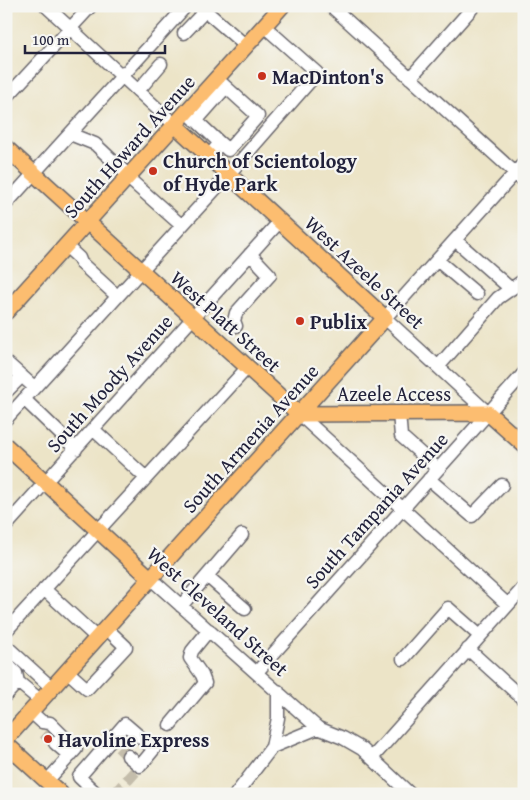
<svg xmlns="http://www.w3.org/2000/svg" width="530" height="800" font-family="'Gentium Book Plus',serif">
<rect width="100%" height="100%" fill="#f6f6f2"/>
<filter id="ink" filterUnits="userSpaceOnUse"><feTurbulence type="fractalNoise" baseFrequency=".02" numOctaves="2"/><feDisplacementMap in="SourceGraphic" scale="10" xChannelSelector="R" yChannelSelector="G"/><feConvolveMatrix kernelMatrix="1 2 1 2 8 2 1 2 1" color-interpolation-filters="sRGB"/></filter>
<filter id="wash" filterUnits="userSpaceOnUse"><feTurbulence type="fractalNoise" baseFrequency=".0096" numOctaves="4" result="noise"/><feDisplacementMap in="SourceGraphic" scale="20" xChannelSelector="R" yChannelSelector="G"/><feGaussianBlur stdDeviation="1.12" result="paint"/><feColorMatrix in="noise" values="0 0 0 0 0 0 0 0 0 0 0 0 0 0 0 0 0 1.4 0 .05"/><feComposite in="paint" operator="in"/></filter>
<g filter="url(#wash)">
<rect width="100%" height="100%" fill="#ece4c7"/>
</g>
<g filter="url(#ink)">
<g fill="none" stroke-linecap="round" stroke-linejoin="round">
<path stroke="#c4bdab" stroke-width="12" stroke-dasharray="12 6" stroke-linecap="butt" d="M44,733L55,743
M119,747L128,756
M115,794L140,766"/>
<g stroke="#69666c" stroke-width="15">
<path id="minor" d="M46,6L175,125
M200,6L246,46
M331,6L524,181
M184,33L205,11
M410,78L474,6
M217,79L258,116L228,150L220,143
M138,91L161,64
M6,98L91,6
M187,112L220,143L209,156
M196,121L226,87
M70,134L95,144L129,176
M128,178L181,225
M6,204L186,6
M455,240L511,289
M66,246L79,258L81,263L117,296
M437,260L477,294
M236,326L234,321L236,313L270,275L250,254
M6,362L34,387
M438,367L498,298L524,280
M6,392L22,376
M24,399L76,449
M399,413L401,436L438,469
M488,413L385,318L524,163
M299,414L508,605
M6,419L229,174L317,73L264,26
M93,429L146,478
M429,479L472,516L502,485
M6,526L280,221
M207,576L245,609
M150,578L318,728L343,738L362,749L410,794
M44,589L97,638
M181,606L242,535
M6,631L247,368
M6,646L52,688
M468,649L524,700
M403,659L448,608L480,636
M6,663L16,673L18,682
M67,671L87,689L126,647L106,628
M257,672L524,373
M6,695L18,682L41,701
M31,712L42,722L50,723L76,749L47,781
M170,725L205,683L202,675L190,658L192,651L209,630
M55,743L70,756
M272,747L278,718V691
M372,758L524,587
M97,794L79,777L125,724L154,749L140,766L128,756
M236,794L272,747L318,728"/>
</g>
<g stroke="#69666c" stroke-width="18">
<path id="major" d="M6,148L299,414
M6,312L282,6
M299,414L488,413L524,445
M6,446L150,578
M6,739L385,318L175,125
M6,744L61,794"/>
</g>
<use href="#minor" stroke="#fff" stroke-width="12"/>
<use href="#major" stroke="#fcbd6f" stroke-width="15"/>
</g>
</g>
<g fill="#c8321e" stroke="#f6f6f2" stroke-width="2">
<circle cx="262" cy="76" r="5"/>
<circle cx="153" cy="171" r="5"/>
<circle cx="300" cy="321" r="5"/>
<circle cx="48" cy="739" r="5"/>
</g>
<g text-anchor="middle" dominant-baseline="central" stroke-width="4.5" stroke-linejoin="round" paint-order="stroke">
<g font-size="20" font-weight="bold" fill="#22223b" stroke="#f6f6f2" text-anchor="start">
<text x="272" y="76">MacDinton's</text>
<text x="163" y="160">Church of Scientology<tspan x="163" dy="23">of Hyde Park</tspan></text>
<text x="310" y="321">Publix</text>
<text x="58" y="739">Havoline Express</text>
</g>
<g font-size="20" fill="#22223b" stroke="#f6f6f2">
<text transform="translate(129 146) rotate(-48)">South Howard Avenue</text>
<text transform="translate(365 272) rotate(43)">West Azeele Street</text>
<text transform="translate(226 321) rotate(42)">West Platt Street</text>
<text transform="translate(109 383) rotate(-48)">South Moody Avenue</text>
<text x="394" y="393">Azeele Access</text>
<text transform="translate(250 438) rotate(-48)">South Armenia Avenue</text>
<text transform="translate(376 510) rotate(-48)">South Tampania Avenue</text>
<text transform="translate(218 611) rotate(42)">West Cleveland Street</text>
</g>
</g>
<rect width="530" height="800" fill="none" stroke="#f6f6f2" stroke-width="25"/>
<path d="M25 45v8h140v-8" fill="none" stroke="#22223b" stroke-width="2.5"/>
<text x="32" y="45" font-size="15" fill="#22223b" stroke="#f6f6f2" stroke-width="4" paint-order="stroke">100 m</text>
</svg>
